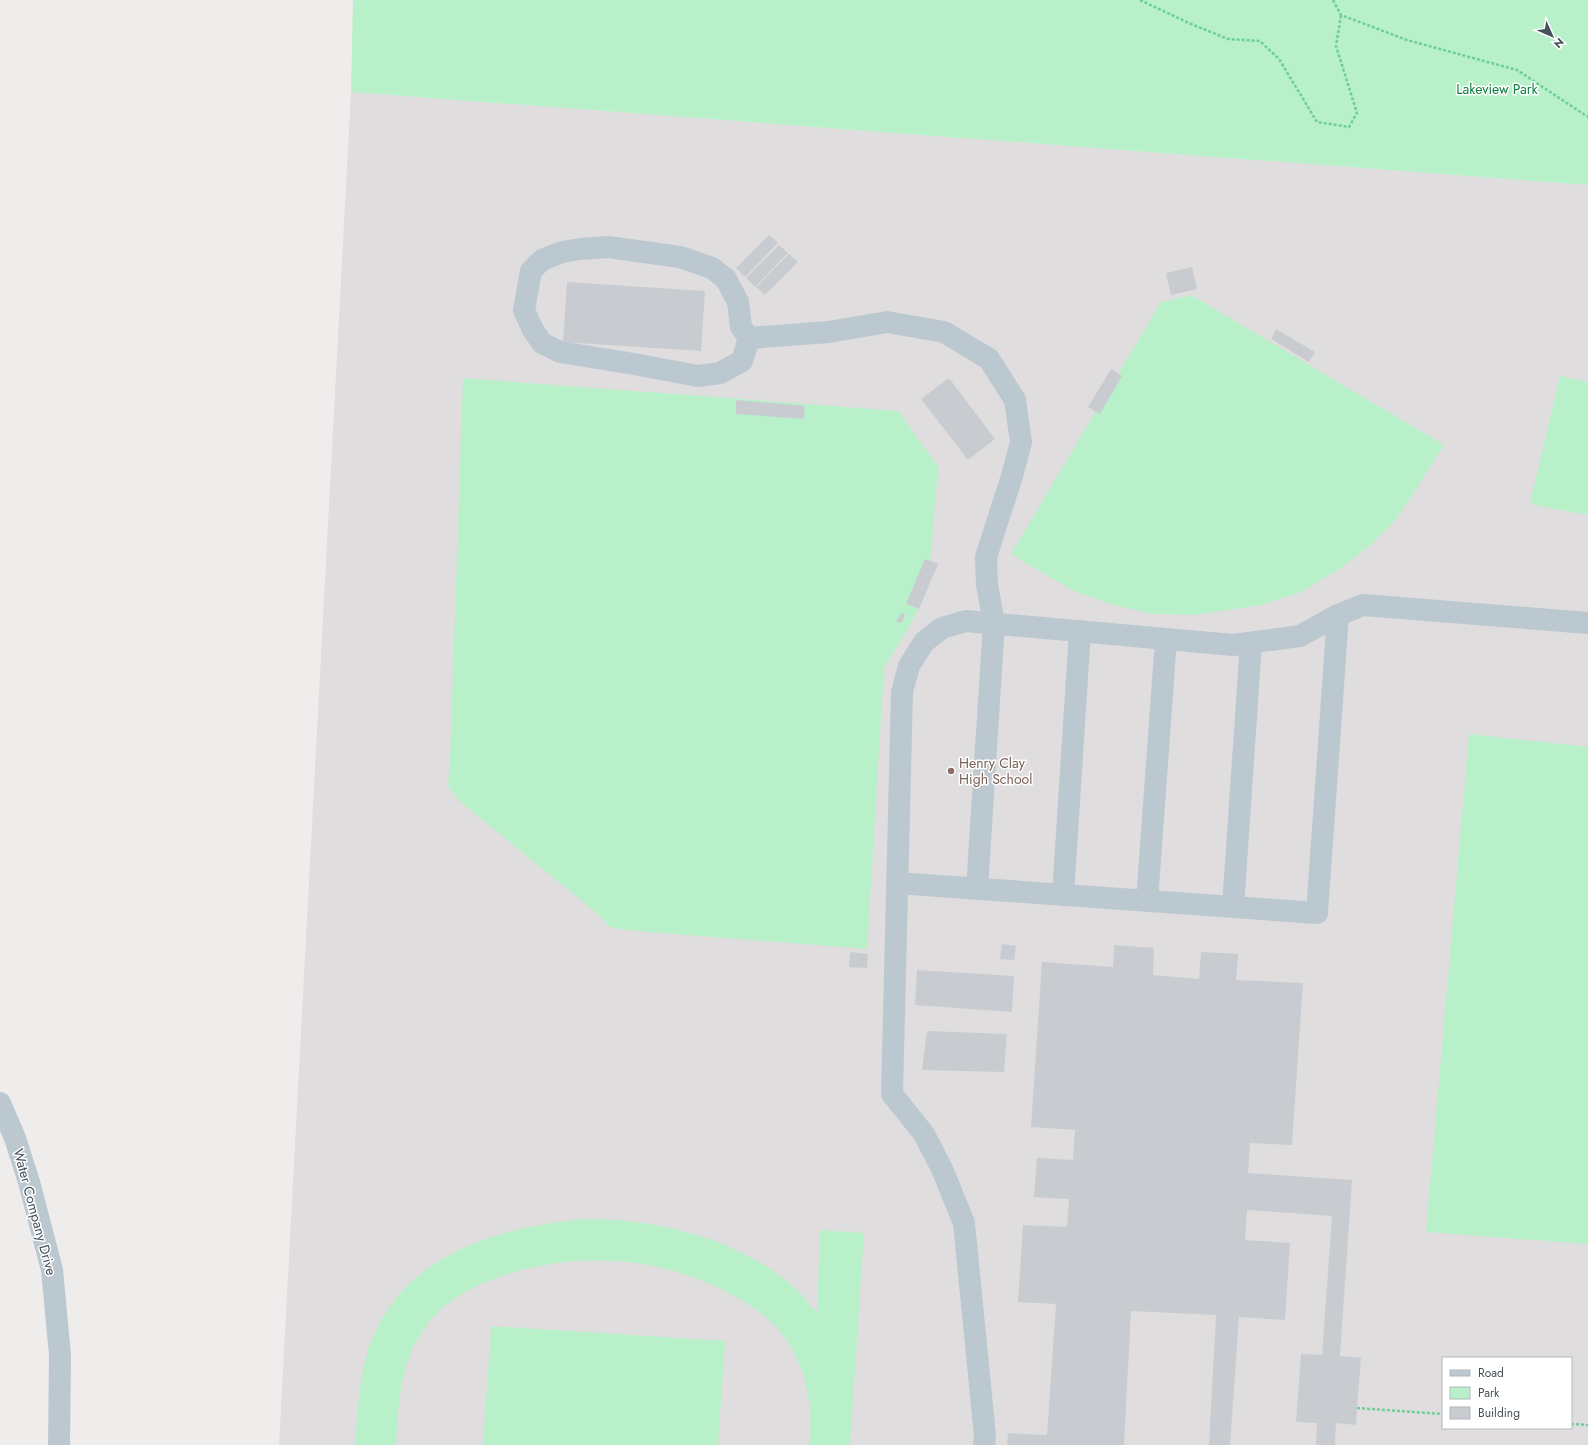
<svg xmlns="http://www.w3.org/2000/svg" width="1588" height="1445" font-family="Jost,sans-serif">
<rect width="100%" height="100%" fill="#efecec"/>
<path fill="#e0ddde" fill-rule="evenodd" d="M351,92L1588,185V1445H279ZM1443,1358H1571V1428H1443Z"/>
<path fill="#b7f0c9" d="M353,0H1588V185L351,92Z
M1191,295L1444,445L1398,517L1373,543L1342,567L1301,592L1261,605L1194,615L1153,614L1113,605L1074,591L1011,554L1161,302Z
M1560,376L1588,382V515L1530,504Z
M463,378L898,411L938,466L931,554L927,588L912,622L884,668L867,949L626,930L610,927L594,911L457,799L448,785L450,758Z
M1469,734L1588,747V1244L1426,1232Z
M585,1219C657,1219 733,1237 790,1284C800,1292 808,1303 817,1313L820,1230L864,1233L850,1445H809C813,1408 808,1373 787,1341C773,1320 753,1306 731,1294C660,1256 578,1250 502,1276C472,1286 445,1300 426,1326C399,1363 399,1402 396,1445H355C358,1416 358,1386 366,1357C394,1257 493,1228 585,1219Z
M491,1326L725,1341L718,1445H483Z"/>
<path fill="#c8ccd1" d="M769,235L778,243L745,277L736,268Z
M779,245L788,253L755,287L746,278Z
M789,254L798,262L765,295L756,287Z
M1192,267L1197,289L1171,295L1166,273Z
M567,282L705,291L701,351L563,342Z
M1276,329L1315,352L1309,362L1271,339Z
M1111,369L1122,376L1100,414L1088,407Z
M949,378L995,439L968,460L921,399Z
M736,400L805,406L804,419L736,414Z
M925,559L938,564L919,609L906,604Z
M901,613L905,615L901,623L896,621Z
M1002,944L1016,946L1014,960L1000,959Z
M1114,945L1154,948L1153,975L1199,979L1201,952L1238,954L1236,980L1303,983L1292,1145L1250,1143L1248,1173L1352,1180L1340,1356L1361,1358L1357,1408L1356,1425L1336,1423L1335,1445H1316L1317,1423L1296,1422L1301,1354L1322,1355L1332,1216L1247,1210L1245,1240L1290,1243L1285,1320L1239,1317L1230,1445H1209L1216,1315L1131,1311L1124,1445H1007L1008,1433L1047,1435L1056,1304L1018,1302L1023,1225L1067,1227L1069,1199L1034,1197L1037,1158L1073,1160L1075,1130L1031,1127L1042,962L1113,967Z
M850,952L868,954L867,968L849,967Z
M917,970L1014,976L1012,1012L915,1005Z
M927,1031L1007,1034L1004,1072L922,1070Z"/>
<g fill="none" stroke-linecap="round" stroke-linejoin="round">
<path stroke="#6dcf98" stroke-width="2.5" stroke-dasharray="3 2" stroke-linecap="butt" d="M1140,0L1191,24L1228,39L1260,41L1279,59L1317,122L1349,127L1357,113L1336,46L1341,15
M1333,0L1341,15L1407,40L1517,70L1588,117
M1357,1408L1443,1414
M1571,1424L1588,1425"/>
<path stroke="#bcc8d0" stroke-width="22" d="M749,338L742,361L720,373L698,376L634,364L560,352L542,343L533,330L524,310L531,271L542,260L562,252L580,249L608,247L680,257L712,268L726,279L738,302L741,327L749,338L829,332L887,322L944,332L989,359L1015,400L1021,442L1012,476L986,557L987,585L994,623L977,889
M897,883L1317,913L1338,615
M1063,895L1080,631
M1147,901L1166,639
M1233,907L1251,643
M0,1103L15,1138L29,1182L52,1270L60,1355L59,1445
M984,1445L985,1436L964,1223L942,1169L924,1134L892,1094L902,692L909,666L924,642L942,628L966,621L1233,645L1300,636L1338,615L1363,605L1588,623"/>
</g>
<circle fill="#8d6e63" stroke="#fff" stroke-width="1.5" cx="951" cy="771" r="4"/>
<g text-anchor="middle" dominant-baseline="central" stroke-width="3" stroke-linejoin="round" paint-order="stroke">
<g font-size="14" fill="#127e40" stroke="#fff">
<text x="1497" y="89">Lakeview Park</text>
</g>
<g font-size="14" fill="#785e54" stroke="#fff" text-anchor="start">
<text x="959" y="763">Henry Clay<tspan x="959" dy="16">High School</tspan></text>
</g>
<g font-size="14" fill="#44515a" stroke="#fff">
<text transform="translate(35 1212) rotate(75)">Water Company Drive</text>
</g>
</g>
<rect x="1442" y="1357" width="130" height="72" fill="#ffffff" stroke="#b4b9bd"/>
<rect x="1450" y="1370" width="20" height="6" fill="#bcc8d0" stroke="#b4b9bd"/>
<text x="1478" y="1377" font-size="12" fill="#44515a">Road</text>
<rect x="1450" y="1387" width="20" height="12" fill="#b7f0c9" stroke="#b4b9bd"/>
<text x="1478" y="1397" font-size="12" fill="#44515a">Park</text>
<rect x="1450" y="1407" width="20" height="12" fill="#c8ccd1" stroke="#b4b9bd"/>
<text x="1478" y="1417" font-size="12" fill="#44515a">Building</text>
<g transform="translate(1552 36) rotate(135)" stroke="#ffffff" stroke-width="3" paint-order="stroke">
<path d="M0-3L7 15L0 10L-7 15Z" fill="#44515a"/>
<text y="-6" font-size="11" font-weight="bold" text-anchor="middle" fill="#44515a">N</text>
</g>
</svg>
